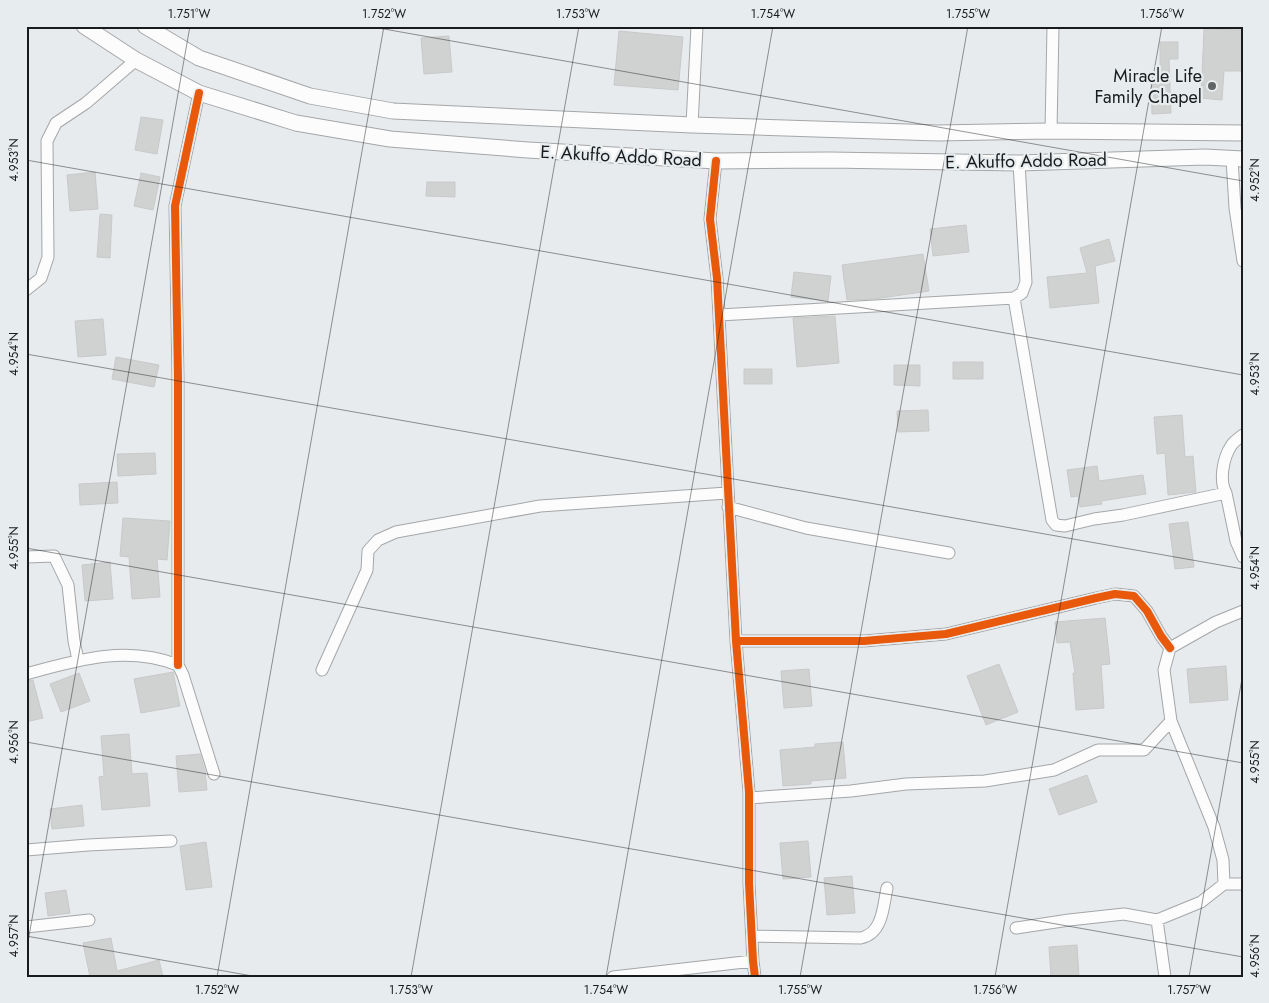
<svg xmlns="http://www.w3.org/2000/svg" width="1269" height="1003" font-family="Jost,sans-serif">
<rect width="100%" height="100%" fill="#e8ebed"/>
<path fill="#d0d1d1" stroke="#c9c9ca" d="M1204,29L1243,30V71H1224L1222,100L1201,98Z
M619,31L683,37L678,90L614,85Z
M449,36L452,72L424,74L421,38Z
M1160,42H1178V59H1169L1171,113L1152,114L1151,75H1160Z
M141,117L163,120L157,154L135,150Z
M95,172L98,209L70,211L67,175Z
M141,173L160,177L153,210L134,206Z
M427,182H455V197L426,196Z
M100,214L112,215L110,258L97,257Z
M966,225L969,252L933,256L930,229Z
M1109,239L1115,261L1095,266L1099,303L1050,308L1047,277L1087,273L1080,248Z
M923,254L929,291L874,299L847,300L842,265Z
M794,272L831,276L828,301L791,297Z
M835,316L839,363L797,367L793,318Z
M103,319L106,355L78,357L75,321Z
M116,357L159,365L154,387L112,379Z
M953,362H983V379H953Z
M894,365H920V386L894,385Z
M744,369H772V384H744Z
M928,410L929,431L898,432L897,411Z
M1182,415L1185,457L1193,456L1196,492L1168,495L1165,453L1157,454L1154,417Z
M155,453L156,474L118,476L117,454Z
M1097,466L1099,481L1143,475L1146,494L1101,501L1102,504L1080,507L1078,496L1071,497L1067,470Z
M117,482L118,503L80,505L79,484Z
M123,518L170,521L167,560L157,559L160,597L132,599L129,557L120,556Z
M1188,522L1194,567L1175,569L1169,524Z
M110,562L113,599L85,601L82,565Z
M1105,618L1110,664L1101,665L1104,708L1076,710L1073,673H1075L1070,642L1057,643L1055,622Z
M999,664L1018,712L986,725L967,676Z
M1226,666L1228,700L1190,703L1187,669Z
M809,669L812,706L784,708L781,671Z
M173,672L180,706L141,713L134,679Z
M79,673L90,701L61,712L50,684Z
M33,680L43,718L26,722V681Z
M129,734L132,774L147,773L150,806L102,810L99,777L104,776L101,736Z
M843,742L846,778L811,781V784L783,786L780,750L815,747V744Z
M200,754L205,771L207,790L179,792L176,756Z
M1087,775L1097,802L1059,815L1049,789Z
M82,805L84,826L52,829L50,809Z
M808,841L811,877L783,879L780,843Z
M206,842L212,887L186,890L180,846Z
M852,876L855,913L827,915L824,878Z
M66,890L70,913L48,916L45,893Z
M111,938L117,971L159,960L163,977H90L83,943Z
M1077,945L1079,977H1051L1049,947Z"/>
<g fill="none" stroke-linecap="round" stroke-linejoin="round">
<g stroke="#a4a6a8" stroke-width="13">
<path id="minor" d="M692,125L697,26
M1051,131L1053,26
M1232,159L1235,208L1243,261
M716,161L710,219L717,278L736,641L749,792V883L753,961L755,977
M26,290L41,278L48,257L47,141L56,123L86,103L136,60
M1014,298L1052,520L1056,525L1065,526L1094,519L1123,515L1226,493
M719,315L1014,298L1022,293L1026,282L1019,163
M1243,435C1239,438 1233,442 1231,446C1223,458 1219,481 1226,493L1236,541L1243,557
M728,507L806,528L949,553
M26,557L54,556L68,585L74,641L78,660
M736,641H864L946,634L1096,598L1115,594L1134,596L1147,611L1161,636L1170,648
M178,665V378L175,206L199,93
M322,670L367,570L368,551L378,540L396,532L540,506L727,493
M26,674C77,660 126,645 178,665L183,675L214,774
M749,798L851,791L906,784L985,781L1054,770L1098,750H1144L1171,721
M26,850L88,845L171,841
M1224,884H1243
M26,927L89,920
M1016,928L1069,920L1124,914L1157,920
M752,936L861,938C883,933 883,907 887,888
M613,977L753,961
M1165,977L1157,920L1201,902L1224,884L1223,860L1214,827L1171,721L1164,670L1170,648L1216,622L1243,611"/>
</g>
<g stroke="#a4a6a8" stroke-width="17">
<path id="major" d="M84,26L136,60L199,93L296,123L390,139L528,150L716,161L829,160L1019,163L1205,157L1243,159
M145,26L199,58L310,96L393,111L692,125L938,133L1051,131L1243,133"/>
</g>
<use href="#minor" stroke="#fcfcfc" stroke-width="11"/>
<use href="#major" stroke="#fcfcfc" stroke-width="15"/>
<g stroke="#e7ecee" stroke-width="11">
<path id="cycleway" d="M716,161L710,219L717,278L736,641L749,792V883L753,961L755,977
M736,641H864L946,634L1096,598L1115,594L1134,596L1147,611L1161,636L1170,648
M178,665V378L175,206L199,93"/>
</g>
<use href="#cycleway" stroke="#e8590c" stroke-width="8"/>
</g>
<path fill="none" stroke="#191b1c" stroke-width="1" stroke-opacity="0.45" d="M367,26L1243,181M26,160L1243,375M26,354L1243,569M26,548L1243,763M26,742L1243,957M26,936L258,977M26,953L190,26M217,977L384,26M411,977L579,26M606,977L773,26M800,977L968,26M995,977L1162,26M1189,977L1243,673"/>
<circle fill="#616465" stroke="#e7ecee" stroke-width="2" cx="1212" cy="86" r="5"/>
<g text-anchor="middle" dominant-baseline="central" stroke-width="4.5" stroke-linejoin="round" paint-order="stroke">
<g font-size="18" fill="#191b1c" stroke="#e7ecee" text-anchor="end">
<text x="1202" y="76">Miracle Life<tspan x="1202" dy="21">Family Chapel</tspan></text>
</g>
<g font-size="18" fill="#191b1c" stroke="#e7ecee">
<text transform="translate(621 156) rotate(3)">E. Akuffo Addo Road</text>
<text transform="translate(1026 161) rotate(-1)">E. Akuffo Addo Road</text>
</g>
</g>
<rect width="1269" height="1003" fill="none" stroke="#e7ecee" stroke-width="55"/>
<rect x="28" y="28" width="1214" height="948" fill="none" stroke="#191b1c" stroke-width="2"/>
<g font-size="12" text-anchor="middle" fill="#191b1c">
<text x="189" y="18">1.751°W</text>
<text x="384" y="18">1.752°W</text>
<text x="578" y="18">1.753°W</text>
<text x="773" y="18">1.754°W</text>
<text x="968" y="18">1.755°W</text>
<text x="1162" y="18">1.756°W</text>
<text transform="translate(14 160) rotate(-90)" y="4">4.953°N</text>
<text transform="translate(1255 180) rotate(-90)" y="4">4.952°N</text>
<text transform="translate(14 354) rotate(-90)" y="4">4.954°N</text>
<text transform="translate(1255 374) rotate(-90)" y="4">4.953°N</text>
<text transform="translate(14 548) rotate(-90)" y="4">4.955°N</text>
<text transform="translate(1255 568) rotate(-90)" y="4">4.954°N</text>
<text transform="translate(14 742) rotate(-90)" y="4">4.956°N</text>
<text transform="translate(1255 762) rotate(-90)" y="4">4.955°N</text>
<text transform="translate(14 936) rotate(-90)" y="4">4.957°N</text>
<text transform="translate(1255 956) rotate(-90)" y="4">4.956°N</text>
<text x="217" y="994">1.752°W</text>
<text x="411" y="994">1.753°W</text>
<text x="606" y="994">1.754°W</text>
<text x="800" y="994">1.755°W</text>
<text x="995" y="994">1.756°W</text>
<text x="1189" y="994">1.757°W</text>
</g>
</svg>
